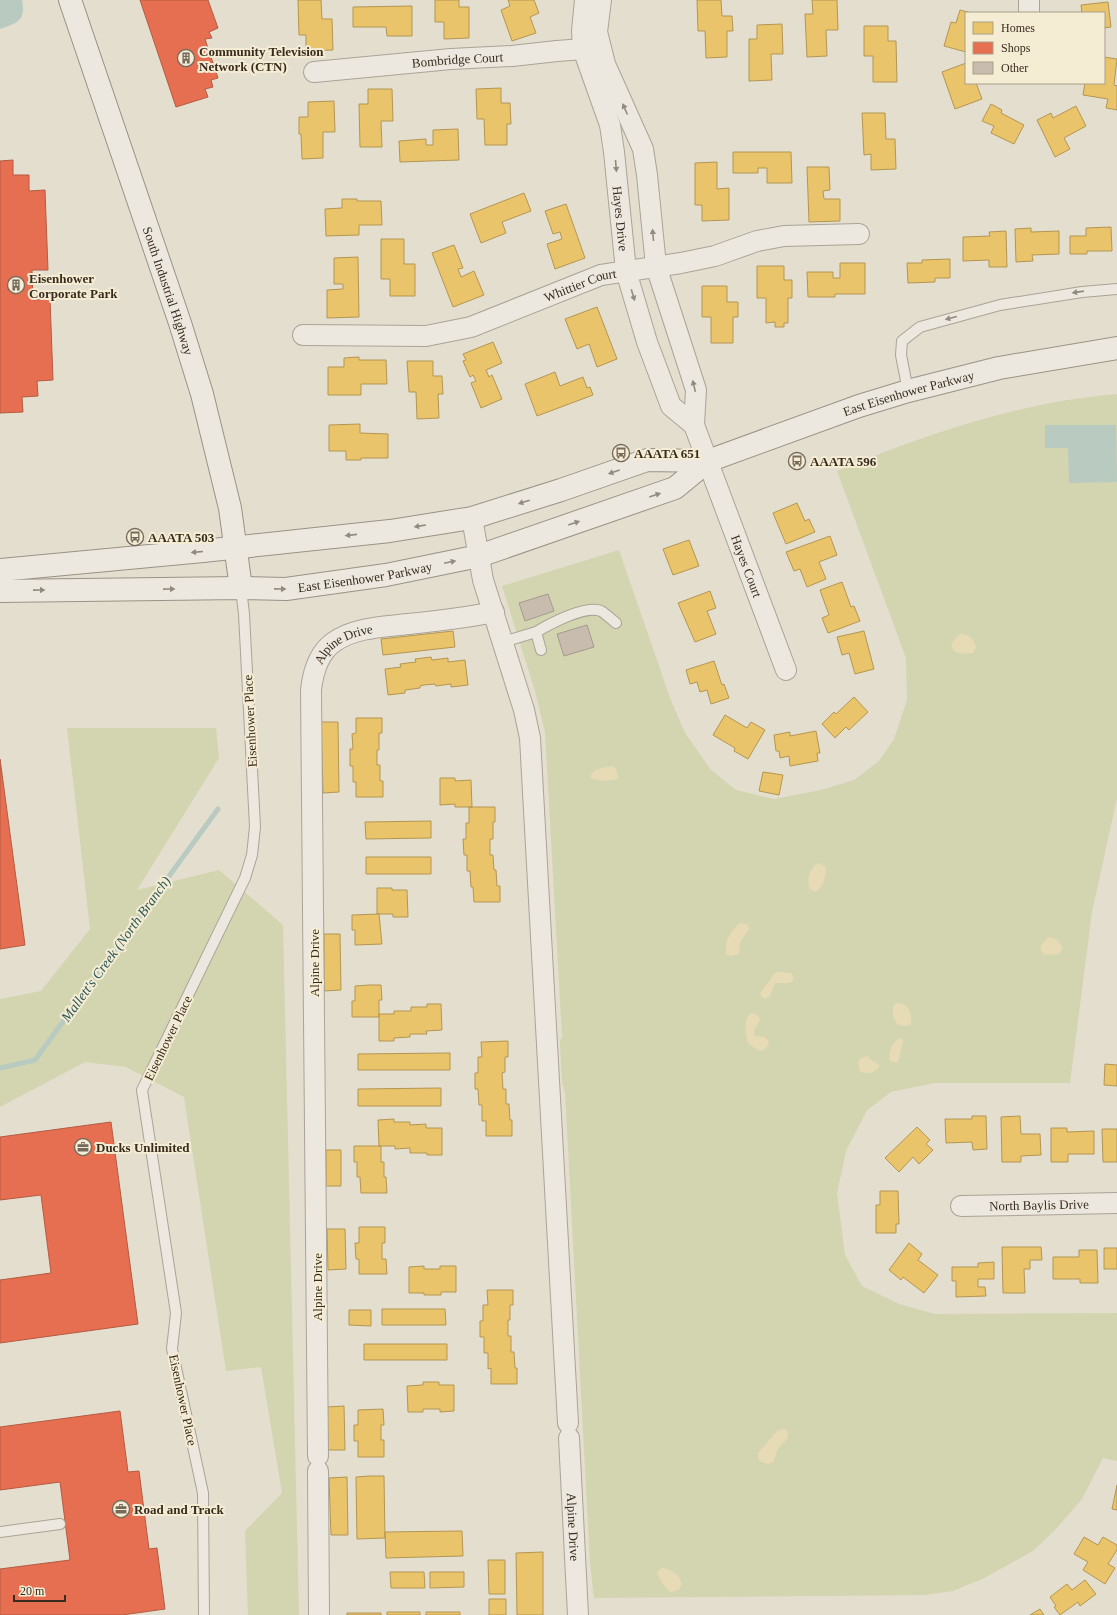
<svg xmlns="http://www.w3.org/2000/svg" width="1117" height="1615" font-family="'Times New Roman',serif">
<rect width="100%" height="100%" fill="#e4dece"/>
<path fill="#d3d4b0" d="M1117,394V798L1092,912L1070,1083H934L891,1092L867,1110L846,1151L837,1193L845,1255L862,1286L899,1304L935,1314L1117,1313V1461L1103,1458L1082,1499L1056,1529L1033,1551L984,1578L953,1591L924,1595L594,1598L590,1563L565,1092L562,1083L560,1045V1040L562,1037L545,732L535,691L502,586L619,550L670,698L685,733L711,770L736,790L774,799L821,790L854,780L879,761L894,739L907,700L906,658L837,471C927,434 1020,402 1117,394Z
M67,728H216L219,758L137,890L219,870L283,925L299,1615H248L245,1531L282,1493L261,1367L226,1371L184,1097L126,1067L85,1062L0,1107V999L41,991L90,929Z"/>
<path fill="#e7dbb6" d="M961,634C970,635 973,638 976,647L973,653C968,653 960,655 956,652C946,647 955,638 961,634Z
M613,766L616,769L618,777L617,779C608,781 597,782 590,777C593,768 604,768 613,766Z
M818,863L826,867C826,876 824,887 816,892L810,889C806,881 810,867 818,863Z
M741,923L748,925L749,929L740,942L739,954L730,956L726,954C724,943 731,928 741,923Z
M1048,937L1056,939L1063,947L1059,954L1045,955L1041,951V946Z
M778,972L791,973L793,976V981L789,983H775L770,996L765,999L762,997L760,993L775,973Z
M896,1003L904,1004C911,1010 912,1016 911,1024L907,1026L898,1025L893,1017V1006Z
M752,1013L757,1015L760,1019L754,1031L755,1036L764,1037L768,1040L769,1044L764,1050L759,1051L748,1043C746,1034 742,1018 752,1013Z
M901,1038L903,1039C903,1043 899,1060 897,1063L890,1061C888,1053 892,1040 901,1038Z
M866,1056L879,1065V1067C875,1073 866,1075 860,1071L858,1063L860,1059Z
M784,1429L787,1431C791,1440 782,1442 778,1449C776,1452 776,1455 775,1458C773,1467 763,1464 758,1459V1453L778,1430Z
M662,1568C679,1569 691,1590 670,1592L662,1583L657,1573L659,1570Z"/>
<path fill="#b9cac0" d="M0,0H22C26,20 18,23 0,29Z
M1045,425H1116L1117,482L1069,483L1068,448H1045Z"/>
<path fill="#e9c46a" stroke="#b49653" d="M298,0H321L322,19H332L333,50L306,51V35H299Z
M435,0H459V7H469V38L444,39V22H435Z
M508,0H534L539,13L530,17L536,33L512,41L501,10L510,6Z
M697,0H721L722,16H732L733,31H727V57L706,58L705,31H698Z
M812,0H837L838,30H826L827,56L807,57L805,14H813Z
M1108,2L1111,27L1104,28V13H1082L1081,5Z
M412,6V36H387L386,27H353V7Z
M960,10L972,13H966V52L944,46L951,22L956,23Z
M782,24L783,54H771L772,80L749,81V39H757V25Z
M864,26H888V41H896L897,82H873V56H864Z
M1104,57L1117,59L1114,85L1117,86V110L1106,108L1108,99L1083,95L1085,83H1104Z
M966,63V83H976L982,99L955,109L942,72Z
M501,88V103H510L511,124H507V145H485L484,119H477L476,89Z
M368,89H392L393,121H381L382,147H360L359,104H368Z
M334,101L335,132H323V158L302,159L301,134H299V117H308V102Z
M991,104L1002,110L1001,113L1024,125L1014,144L991,133L994,126L982,121Z
M1076,106L1086,126L1064,138L1070,149L1055,157L1037,120L1051,113L1053,118Z
M862,113H885L886,139H895L896,169L871,170V154L864,155Z
M458,129L459,160L400,162L399,141L426,139V145H433V130Z
M733,152H791L792,183H767V168H758V173H733Z
M717,162V189L729,188V220L702,221V205H695V163Z
M807,167H829L830,190L823,191L824,199H840V221L809,222Z
M524,193L531,211L502,222L506,233L481,243L470,214Z
M342,199H357V201H381L382,225H359V235L326,236L325,209L342,208Z
M566,204L585,258L555,269L547,244L562,239L560,232L553,234L545,211Z
M1111,227L1112,251H1087V254H1070V236H1086V228Z
M1031,228V232L1059,231V254L1032,255L1033,261L1016,262L1015,229Z
M1006,231L1007,267H989V260L963,261V237L990,236L989,232Z
M381,239H404V264H415V296H390V279H381Z
M454,245L463,268L458,269L461,277L474,271L484,295L453,307L432,253Z
M358,257L359,317L327,318V290L343,289V284H334V258Z
M950,259V278H935V282L908,283L907,263H922V260Z
M840,263H865V294H835V297H808L807,272H833V278H840Z
M757,266H784V280H792V298H788V323H784V327H775V322L766,323V298H757Z
M702,286H727V302H738V317H733V343H711V317H702Z
M597,307L617,359L597,367L589,344L577,349L565,319Z
M493,342L502,363L486,370L489,377L492,375L502,399L481,408L471,383L476,381L473,375L470,377L463,361L466,360L463,354Z
M359,357V360H386L387,384H361V395H328V367H344V358Z
M407,361H433V376H442L443,394H438L439,418L417,419L416,392H409Z
M555,372L560,386L583,377L587,388L590,387L593,395L537,416L525,384Z
M360,424V433L388,434V458H361V460H346V451H329V425Z
M797,503L805,521L809,519L815,532L786,544L773,513Z
M830,536L837,555L819,562L826,579L807,587L800,569L794,571L786,552Z
M689,540L699,566L673,575L663,549Z
M842,582L851,607L854,606L860,621L828,633L822,618L829,615L820,590Z
M710,591L716,608L707,611L716,634L695,642L678,603Z
M453,631L455,647L383,655L381,639Z
M864,631L874,669L855,674L849,653L842,655L837,637Z
M431,657L432,660L448,658V662L465,660L468,685L451,687V684L436,686L435,684L424,685L420,686V688L405,690V693L388,695L385,669L401,667L400,664L416,662L415,659Z
M714,661L722,685L724,684L729,698L711,704L707,690L700,692L697,682L690,684L686,670Z
M854,697L868,712L849,730L846,727L835,738L822,724L834,712L836,714Z
M725,715L747,728L751,722L765,730L748,759L734,751L735,748L713,735Z
M356,718H382V733H379V750H377V765H380V781H383V797H356V782H353V766H350V749H353L352,734L356,733Z
M321,722H338L339,792L323,793Z
M816,731L820,753H817L818,761L790,766L789,756L780,758L779,751H776L774,735L790,732V736Z
M763,772L783,775L779,795L759,791Z
M440,778H455V781L471,780L472,807H455V804L440,805Z
M469,807H495V822H493V839H490V855H493L494,870H496L497,886H500V902H474L473,887H471L470,871H467V855H464L463,839H466V823H469Z
M431,821V838L366,839L365,822Z
M366,857H431V874H366Z
M377,888H392V890H407L408,917H393V914H377Z
M379,914L382,944L355,945V930H352V915Z
M324,934H340L341,990L324,991Z
M369,985H381L382,1000H379V1017H352V1001H355V986Z
M427,1004H441L442,1030L426,1031L427,1034H410V1037L394,1038V1041H379V1014H394V1011H411V1007H427Z
M508,1041V1057H505V1072L502,1073L503,1089H506V1104H509L510,1120H512V1136H486V1121H482V1105H479L478,1089H475V1073H478V1057H482L481,1042Z
M450,1053V1070H358V1054Z
M1105,1064L1117,1065V1086L1104,1085Z
M441,1088V1106H358V1089Z
M972,1116H986L987,1149L973,1150L972,1142L946,1143L945,1119H972Z
M1020,1116L1021,1134H1040L1041,1155L1021,1156V1162H1002L1001,1117Z
M394,1119V1122H410V1125L426,1124V1128H442V1155H427V1153H410V1148L395,1149V1146H379L378,1120Z
M917,1127L930,1140L926,1144L933,1150L919,1164L913,1157L899,1172L885,1158Z
M1051,1128H1067V1132L1094,1131V1154H1068V1162H1051Z
M1102,1129H1117V1162H1103Z
M354,1146H381V1162H384V1177H386L387,1193H361L360,1177H357V1162H354Z
M326,1150H341V1186H326Z
M880,1191H898L899,1224H896V1233H876V1205H880Z
M359,1227H385V1243H382V1259H386L387,1274H359V1259H356L355,1243H359Z
M327,1229H345L346,1269L328,1270Z
M909,1243L922,1254L918,1260L938,1275L924,1293L903,1277L901,1280L889,1270Z
M1002,1247H1041L1042,1260H1030V1269H1024L1025,1293H1003Z
M1104,1248H1117V1269H1104Z
M1079,1250H1097L1098,1283H1080V1279H1053V1257H1079Z
M994,1262V1279H978V1287H985L986,1296L956,1297V1281H952V1267H978V1263Z
M424,1266V1269H440V1266H456V1292H441V1295H424V1293H409V1267Z
M487,1290H513V1305H510V1320H508V1336H511V1352H514L515,1368H517V1384H491V1368L488,1369V1353H484V1337H480V1321H483V1305H488Z
M382,1309H445L446,1325H382Z
M349,1310H371V1326L349,1325Z
M364,1344H447V1360H364Z
M423,1382H439V1385H454V1411L440,1412V1409H423V1412H408L407,1386L423,1385Z
M344,1406L345,1450H328L327,1407Z
M383,1409L384,1425H381V1440H384V1457H358V1441H354V1425H358V1410Z
M370,1476H384L385,1538L357,1539L356,1477Z
M347,1477L348,1535H331L329,1478Z
M1117,1485V1510L1112,1509Z
M462,1531L463,1556L386,1558L385,1532Z
M1084,1537L1098,1545L1103,1537L1117,1545V1550L1108,1564L1115,1568L1105,1584L1083,1570L1088,1562L1074,1554Z
M543,1552V1615H517L516,1553Z
M488,1560H505V1594H489Z
M390,1572H424L425,1588H391Z
M430,1572H464V1587L430,1588Z
M1085,1580L1096,1594L1080,1606L1078,1602L1060,1615L1054,1607L1056,1606L1050,1597L1067,1584L1072,1590Z
M489,1599H506V1615H489Z
M1040,1609L1044,1615H1030Z
M387,1612H420V1615H387Z
M426,1612H460V1615H426Z
M347,1613H381V1615H347Z"/>
<path fill="#e76f51" stroke="#b35b42" d="M140,0H208L218,28L209,32L212,38L205,39L218,78L211,80L213,87L205,89L208,97L176,107Z
M13,160V175H29V191L45,190L48,270H32L33,300L50,299L53,380L37,381L38,396L22,397L23,412L0,413V161Z
M0,759L25,945L0,949Z
M111,1122L138,1324L0,1343V1280L51,1273L41,1195L0,1200V1137Z
M120,1411L128,1472L139,1471L149,1549L157,1548L165,1609L122,1615H0V1569L70,1560L60,1482L0,1490V1427Z"/>
<g fill="none" stroke-linecap="round" stroke-linejoin="round">
<path stroke="#b9cac0" stroke-width="5" d="M0,1068L35,1060L218,809"/>
</g>
<path fill="#c8bcaf" stroke="#a59a8d" d="M548,594L554,611L525,621L519,603Z
M587,625L594,647L564,656L557,634Z"/>
<g fill="none" stroke-linecap="round" stroke-linejoin="round">
<g stroke="#aaa397" stroke-width="12">
<path id="lane" d="M908,391L901,355L902,341L920,327L1000,305L1082,292L1117,289
M536,632C550,624 585,605 601,611C606,614 611,619 616,623
M503,642L536,632L541,650
M0,1532L60,1524
M204,1615L203,1493L172,1349L176,1313L142,1090L245,878L252,855L255,827L244,614L241,588"/>
</g>
<g stroke="#aaa397" stroke-width="22">
<g id="street">
<path id="s1" d="M585,0L582,31L583,49L610,125L614,152L626,271L647,342L671,406L694,425"/>
<path id="s2" d="M601,0L597,32L605,64L643,149L647,175L656,266L696,390L694,425L786,670"/>
<path d="M1029,13V0"/>
<path id="s3" d="M314,72L451,59L512,56L557,51L597,48"/>
<path id="s4" d="M303,335L426,336L471,327L601,275L681,263L715,256L757,241L784,236L859,234"/>
<path d="M472,518L483,580L524,710L530,738L568,1423"/>
<path id="s5" d="M961,1206L1117,1203"/>
<path id="s6" d="M569,1438L578,1615"/>
<path id="s7" d="M318,1456L311,690C313,672 318,653 334,642C355,627 384,627 408,624C437,621 465,618 494,612"/>
<path d="M318,1471L319,1615"/>
</g>
</g>
<g stroke="#999286" stroke-width="24">
<g id="secondary">
<path id="s8" d="M70,0L180,323L202,394L230,508L241,588"/>
<path d="M0,570L203,551L390,531L472,518L561,490L647,460L708,461"/>
<path id="s9" d="M0,591L241,588L286,589L386,575L479,556L675,488L708,461L859,406L908,391L999,368L1117,348"/>
</g>
</g>
<use href="#lane" stroke="#ece8df" stroke-width="10"/>
<use href="#street" stroke="#ece8df" stroke-width="20"/>
<use href="#secondary" stroke="#ece8df" stroke-width="22"/>
</g>
<defs><path id="oneway-solid" d="M-6-.8H1V-3.2L6.5 0L1 3.2V.8H-6Z"/></defs>
<g fill="#928a7e">
<use href="#oneway-solid" transform="translate(625 109) rotate(-114)"/>
<use href="#oneway-solid" transform="translate(616 166) rotate(85)"/>
<use href="#oneway-solid" transform="translate(653 235) rotate(-95)"/>
<use href="#oneway-solid" transform="translate(1078 292) rotate(172)"/>
<use href="#oneway-solid" transform="translate(633 295) rotate(73)"/>
<use href="#oneway-solid" transform="translate(951 318) rotate(165)"/>
<use href="#oneway-solid" transform="translate(694 386) rotate(-103)"/>
<use href="#oneway-solid" transform="translate(614 472) rotate(161)"/>
<use href="#oneway-solid" transform="translate(655 495) rotate(-19)"/>
<use href="#oneway-solid" transform="translate(524 502) rotate(163)"/>
<use href="#oneway-solid" transform="translate(574 523) rotate(-19)"/>
<use href="#oneway-solid" transform="translate(420 526) rotate(171)"/>
<use href="#oneway-solid" transform="translate(351 535) rotate(174)"/>
<use href="#oneway-solid" transform="translate(197 552) rotate(175)"/>
<use href="#oneway-solid" transform="translate(450 562) rotate(-12)"/>
<use href="#oneway-solid" transform="translate(169 589) rotate(-1)"/>
<use href="#oneway-solid" transform="translate(280 589) rotate(1)"/>
<use href="#oneway-solid" transform="translate(39 590) rotate(-1)"/>
</g>
<defs>
<g id="building-ring" transform="scale(0.9)"><circle r="9.5" fill="#f5ecd4" stroke="#756a5c" stroke-width="1.5"/><path d="M-4-6H4V6H1V3H-1V6H-4ZM-2.5-4.3h1.7v1.8h-1.7ZM.8-4.3h1.7v1.8H.8ZM-2.5-1h1.7V.8h-1.7ZM.8-1h1.7V.8H.8Z" fill="#756a5c"/></g>
<g id="bus-ring" transform="scale(0.9)"><circle r="9.5" fill="#f5ecd4" stroke="#756a5c" stroke-width="1.5"/><path d="M-5-6H5V4H4V6H2V4H-2V6H-4V4H-5ZM-3.5-4V0h7V-4ZM-3.5 1.2v1.5H-2V1.2ZM2 1.2v1.5H3.5V1.2Z" fill="#756a5c"/></g>
<g id="office-ring" transform="scale(0.9)"><circle r="9.5" fill="#f5ecd4" stroke="#756a5c" stroke-width="1.5"/><path d="M-6-3h4V-5.5h4V-3h4V5H-6ZM-1-4.5V-3h2v-1.5ZM-6 0V1H6V0Z" fill="#756a5c"/></g>
</defs>
<g fill-rule="evenodd">
<use href="#building-ring" x="186" y="58"/>
<use href="#building-ring" x="16" y="285"/>
<use href="#bus-ring" x="621" y="453"/>
<use href="#bus-ring" x="797" y="461"/>
<use href="#bus-ring" x="135" y="537"/>
<use href="#office-ring" x="83" y="1147"/>
<use href="#office-ring" x="121" y="1509"/>
</g>
<g text-anchor="middle" dominant-baseline="central" stroke-width="4" stroke-linejoin="round" paint-order="stroke">
<g font-size="13" font-weight="bold" fill="#392c1e" stroke="#f5ecd4" text-anchor="start">
<text x="199" y="51">Community Television<tspan x="199" dy="15">Network (CTN)</tspan></text>
<text x="29" y="278">Eisenhower<tspan x="29" dy="15">Corporate Park</tspan></text>
<text x="634" y="453">AAATA 651</text>
<text x="810" y="461">AAATA 596</text>
<text x="148" y="537">AAATA 503</text>
<text x="96" y="1147">Ducks Unlimited</text>
<text x="134" y="1509">Road and Track</text>
</g>
<g font-size="13" fill="#392c1e" stroke="#f5ecd4">
<text stroke="none"><textPath href="#s3" startOffset="144">Bombridge Court</textPath></text>
<text stroke="none"><textPath href="#s1" startOffset="224">Hayes Drive</textPath></text>
<text stroke="none"><textPath href="#s4" startOffset="286">Whittier Court</textPath></text>
<text stroke="none"><textPath href="#s8" startOffset="307">South Industrial Highway</textPath></text>
<text stroke="none"><textPath href="#s9" startOffset="944">East Eisenhower Parkway</textPath></text>
<text stroke="none"><textPath href="#s2" startOffset="592">Hayes Court</textPath></text>
<text stroke="none"><textPath href="#s9" startOffset="366">East Eisenhower Parkway</textPath></text>
<text stroke="none"><textPath href="#s7" startOffset="828">Alpine Drive</textPath></text>
<text transform="translate(250 721) rotate(-93)">Eisenhower Place</text>
<text transform="translate(314 963) rotate(-90)">Alpine Drive</text>
<text transform="translate(168 1038) rotate(-64)">Eisenhower Place</text>
<text stroke="none"><textPath href="#s5" startOffset="78">North Baylis Drive</textPath></text>
<text transform="translate(317 1287) rotate(-90)">Alpine Drive</text>
<text transform="translate(183 1400) rotate(78)">Eisenhower Place</text>
<text stroke="none"><textPath href="#s6" startOffset="89">Alpine Drive</textPath></text>
</g>
<g font-size="14" font-style="italic" fill="#2e5856" stroke="#f5ecd4">
<text transform="translate(116 949) rotate(-54)">Mallett's Creek (North Branch)</text>
</g>
</g>
<rect x="965" y="12" width="140" height="72" fill="#f5ecd4" stroke="#aa9f8b"/>
<rect x="973" y="22" width="20" height="12" fill="#e9c46a" stroke="#aa9f8b"/>
<text x="1001" y="32" font-size="12" fill="#392c1e">Homes</text>
<rect x="973" y="42" width="20" height="12" fill="#e76f51" stroke="#aa9f8b"/>
<text x="1001" y="52" font-size="12" fill="#392c1e">Shops</text>
<rect x="973" y="62" width="20" height="12" fill="#c8bcaf" stroke="#aa9f8b"/>
<text x="1001" y="72" font-size="12" fill="#392c1e">Other</text>
<path d="M14 1595v6h51v-6" fill="none" stroke="#392c1e" stroke-width="2"/>
<text x="20" y="1595" font-size="12" fill="#392c1e" stroke="#f5ecd4" stroke-width="3" paint-order="stroke">20 m</text>
</svg>
